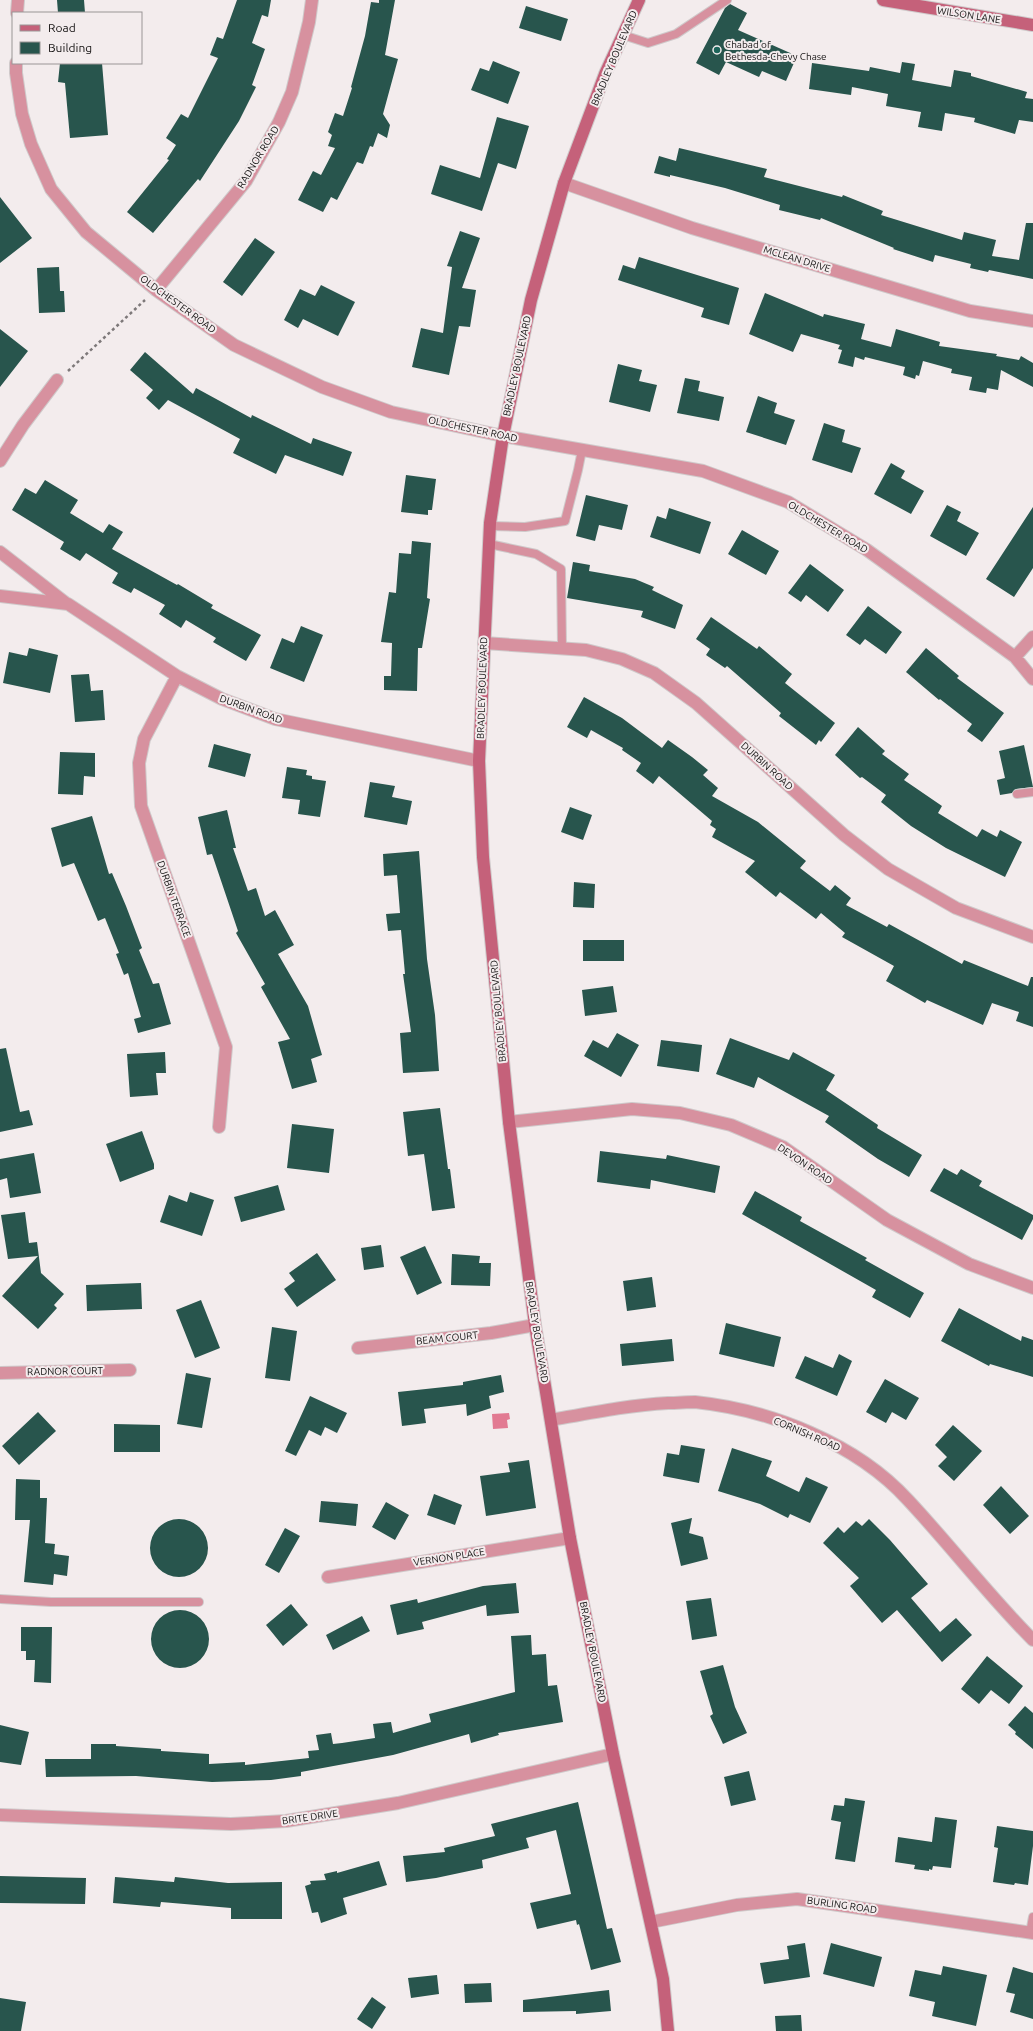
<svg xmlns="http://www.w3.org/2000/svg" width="1033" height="2031" font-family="Ubuntu,sans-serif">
<rect width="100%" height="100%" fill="#f3eced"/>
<path fill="#e27a92" d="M509,1413L510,1419L507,1420L508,1428L493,1429L492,1414Z"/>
<path fill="#28554d" d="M57,0H84L85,13H58Z
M237,0H271L268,17L262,15L252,43L265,49L252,85L256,87L239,121L200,181L198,179L153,233L127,212L169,160L167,159L176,145L166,138L181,114L188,118L218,58L210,55L217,37L223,39Z
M379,0H395L385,55L398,59L383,114L390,125L387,138L378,133L373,147L370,146L363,164L357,162L337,200L331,197L323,212L298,200L313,171L321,175L335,148L328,146L332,135L328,132L335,113L343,116L352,88L351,87L365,36L371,2L379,3Z
M730,4L747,13L738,30L797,56L786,81L762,71L759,77L726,62L719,75L696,63L725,8Z
M526,6L568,19L561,41L519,28Z
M493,61L520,72L508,104L471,90L480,68L489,71Z
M902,62L915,64L912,80L951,87L954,70L971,73V76L1027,92L1025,98L1033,99V122L1019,120L1015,134L974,122L975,118L945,113L942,131L918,127L921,112L886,106L888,94L852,87L851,95L809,89L812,63L869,71L870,67L900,73Z
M60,63H102L108,135L70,138L65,83L58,82Z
M497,117L529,126L516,169L498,163L482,211L431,194L440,165L480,178Z
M679,148L767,169L764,177L842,197L843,195L883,211L881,215L962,240L964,232L996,240L992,256L1019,260L1026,223H1033V279L989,270L988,272L970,268L971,264L935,255L933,262L893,249L894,248L821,218L820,220L779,210L780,205L725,188L670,175V177L654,173L659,156L676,161Z
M0,197L32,238L0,263Z
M460,231L480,238L462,288L476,290L470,327L459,326L449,375L412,367L421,328L443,333L452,267L447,266Z
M255,238L275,252L242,296L223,282Z
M639,257L739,288L729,325L701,317L704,308L618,280L623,265L635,269Z
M59,267L60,291H64L65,312L39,313L37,268Z
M321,285L355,302L338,336L303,319L298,328L284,320L300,289L315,296Z
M765,293L823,317L824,314L865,324L861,339L891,347L896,329L940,342L939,346L997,354L996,356L1019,360L1021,356L1033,363V387L1001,370L998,390L987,388L986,393L969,390L972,377L951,373L952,369L923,361L919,376L916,375L915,379L903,375L905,367L865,357L864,360L855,357L853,367L838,363L842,350L838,349L840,345L801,334L793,352L749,334Z
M0,329L28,351L0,387Z
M145,352L193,394L196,388L251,418L252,415L311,444L313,438L352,452L343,476L285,455L276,474L233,453L240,439L168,400L159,410L146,398L153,390L130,370Z
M618,364L642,370L639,381L657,385L650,412L609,402Z
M685,378L700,381L698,391L724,397L719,421L677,413Z
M758,396L777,403L774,413L795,420L786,445L746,432Z
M824,423L845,430L842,442L861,448L852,473L812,460Z
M891,463L905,471L901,478L924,491L911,514L874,494Z
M406,475L436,479L432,510H428V515L401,512Z
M45,480L78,500L70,513L103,533L109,524L123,532L112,549L177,585L178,584L213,605L211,608L261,635L246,661L213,642L216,638L186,620L181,628L159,614L165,605L134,588L131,593L112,583L118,573L86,553L80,561L60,549L64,542L12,510L25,488L36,494Z
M586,495L628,505L622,530L599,525L595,541L576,536Z
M947,505L961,512L957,521L979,533L966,556L930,536Z
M1033,507V568L1014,597L986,579Z
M669,508L711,522L700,554L650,537L657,516L666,519Z
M742,530L779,551L766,575L728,554Z
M412,541L431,543L427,598L430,599L422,648H418L417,691L384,690V676H391L392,643L381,642L389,592L396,593L399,553L411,554Z
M573,562L590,565L589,571L635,579L654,587L652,590L683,605L675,629L641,617L643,611L567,598Z
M810,564L844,590L828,612L806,595L801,602L788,593Z
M868,606L902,632L886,654L865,639L860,645L846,635Z
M711,617L757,649L759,646L792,674L785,683L835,723L821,742L819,740L816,745L779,716L781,713L727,666L725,668L706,655L710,649L696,639Z
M301,626L323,635L304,682L270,668L282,638L294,643Z
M29,648L58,655L50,693L3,683L9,652L27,656Z
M926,648L959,676L957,678L1004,713L982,742L967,731L972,724L940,699L939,700L906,672Z
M89,674L91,691L103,690L105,720L75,722L71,675Z
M584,697L622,718L662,748L668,740L692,757L708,770L703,775L718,788L712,796L758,822L806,861L800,868L830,891L835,885L851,898L846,905L887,927L889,924L962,964L964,960L1028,986L1031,977H1033V1027L1016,1021L1019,1012L992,1003L983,1025L927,1000L925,1003L886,981L894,966L842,937L845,933L821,913L816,919L780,892L776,897L745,872L755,861L712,837L716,829L710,825L712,821L659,776L653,784L636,771L641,763L622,750L623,748L591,730L587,738L567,727Z
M858,727L885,751L882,754L909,774L904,780L942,806L938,813L977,837L982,829L997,837L1000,830L1022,842L1005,877L946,848L911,826L881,802L886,795L862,777L860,778L835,755Z
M214,744L251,754L245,777L208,767Z
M1024,745L1033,787L1016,789L1012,793L1000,795L997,780L1005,778L999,751Z
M60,752L95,753V777L84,776L83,795L58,794Z
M287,767L307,770L306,775L312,776V779L326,781L320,817L298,814L300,800L282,798Z
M370,782L395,786L392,797L412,801L407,825L364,817Z
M570,807L592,815L583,840L561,832Z
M227,810L236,848H233L248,891L256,888L265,916L275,910L294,945L278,954L308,1006L322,1055L311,1059L317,1082L292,1089L278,1042L290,1039L261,987L265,984L236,933L238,931L212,854L207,855L198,817Z
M92,816L109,874L112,873L126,906L142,948L139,950L153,984L159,983L171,1024L138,1033L134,1019L141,1017L128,973L124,975L116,954L119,953L105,918L98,921L74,863L62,867L51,828Z
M419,851L427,959L435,1015L439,1071L403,1073L400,1033L411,1032L403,974H405L401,930L388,931L386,914L400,913L397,875L384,876L383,854Z
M574,882L595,884L594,908L573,907Z
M583,940H624V961H583Z
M613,986L617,1012L585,1016L582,990Z
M617,1033L639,1045L621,1077L584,1056L593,1040L608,1048Z
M730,1038L789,1060L793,1052L835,1075L826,1090L878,1125L877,1128L922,1155L909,1177L878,1159L825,1122L829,1116L758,1077L754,1088L716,1074Z
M661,1040L702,1045L699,1072L657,1066Z
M6,1048L20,1112L29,1110L33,1125L0,1132V1049Z
M165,1052L166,1073H156L158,1095L130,1097L127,1054Z
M440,1108L448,1169H450L455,1208L432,1211L424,1154L408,1156L403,1112Z
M292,1124L334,1129L329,1173L287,1168Z
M142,1131L154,1164V1169L120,1182L106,1144Z
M600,1151L666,1159L667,1155L720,1166L715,1193L651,1180L650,1189L597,1182Z
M34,1153L41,1193L10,1198L7,1178L0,1180V1159Z
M944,1168L957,1175L961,1169L982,1181L979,1186L1033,1215V1219L1022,1240L930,1191Z
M278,1185L285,1210L241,1222L234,1197Z
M755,1191L802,1217L800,1221L867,1258L865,1260L924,1293L910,1318L872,1297L876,1290L742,1214Z
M190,1192L214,1200L202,1236L160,1222L169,1195L187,1202Z
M25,1212L29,1243L37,1242L41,1273L64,1294L54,1305L57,1308L38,1329L2,1296L38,1256L8,1259L1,1215Z
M381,1245L384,1267L364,1270L361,1248Z
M425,1246L442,1283L417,1295L400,1257Z
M317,1253L336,1280L297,1307L284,1289L295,1281L289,1273Z
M452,1254L480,1256L479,1263H491L490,1286L451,1285Z
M652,1277L656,1307L627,1311L623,1281Z
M141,1283L142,1309L87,1311L86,1285Z
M201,1300L220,1348L195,1358L176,1310Z
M959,1308L1021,1341L1022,1336L1033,1340V1377L990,1364L989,1366L941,1341Z
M726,1323L781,1337L774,1367L719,1354Z
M272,1327L297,1331L290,1381L265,1378Z
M672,1339L674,1361L622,1366L620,1344Z
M839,1354L852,1361L837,1396L795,1378L805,1356L833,1368Z
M186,1373L211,1378L202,1428L177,1424Z
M501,1375L504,1392L489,1396L491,1408L467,1416L466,1404L424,1409L426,1423L402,1426L398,1392L463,1385V1382Z
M885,1379L919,1398L906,1420L892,1412L886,1423L866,1412Z
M310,1396L347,1413L337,1433L325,1427L321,1436L309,1430L296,1456L285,1451Z
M38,1412L56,1431L19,1465L2,1446Z
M114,1424L160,1425V1452H114Z
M953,1425L982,1451L954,1481L938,1466L947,1457L935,1445Z
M681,1445L705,1449L699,1483L663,1476L667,1453L679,1455Z
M732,1448L772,1461L766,1476L799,1492L806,1477L828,1487L810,1523L790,1514L788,1518L760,1504L718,1491Z
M529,1460L536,1508L486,1516L480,1476L510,1472L508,1463Z
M16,1479L40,1480V1498H47L45,1543L55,1544L54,1554L69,1556L67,1576L54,1574L53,1585L24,1582L30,1520H15Z
M1001,1486L1029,1516L1010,1534L983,1505Z
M434,1494L462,1505L455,1525L427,1515Z
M321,1501L358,1504L356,1526L319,1522Z
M386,1502L409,1515L395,1540L372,1527Z
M692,1518L689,1533L703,1537L708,1559L681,1566L671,1523Z
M869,1519L890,1540L928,1584L911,1598L940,1632L956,1618L972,1635L942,1662L897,1610L882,1623L850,1586L859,1578L823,1543L838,1527L844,1533L856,1521L862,1526Z
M150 1548a29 29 0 1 1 58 0a29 29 0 1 1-58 0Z
M285,1528L300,1536L279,1573L265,1565Z
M516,1583L519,1613L487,1616L486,1605L422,1622L424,1629L397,1635L390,1605L417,1599L418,1603L483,1586Z
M711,1598L717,1636L692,1640L686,1601Z
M291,1604L308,1625L283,1646L266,1625Z
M151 1639a29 29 0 1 1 58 0a29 29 0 1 1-58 0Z
M362,1616L370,1631L333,1650L326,1635Z
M21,1627H52L51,1683L34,1682L35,1660H26V1651H21Z
M531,1635L532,1655L546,1654L548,1686L557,1685L563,1722L498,1733L499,1735L471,1743L469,1734L393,1755L301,1772V1776L271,1780L212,1782L136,1776L46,1777L45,1759H91V1744H116V1746L161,1749V1751L209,1754V1764L245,1762V1765L309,1758L308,1751L319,1750L316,1735L331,1733L333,1744L342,1743L375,1738L373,1724L391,1722L393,1733L431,1722L429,1714L515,1692L511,1636Z
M987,1656L1023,1686L1009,1704L991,1690L979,1704L961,1689Z
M723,1665L735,1707L747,1733L723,1744L710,1716L713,1714L700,1671Z
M1025,1706L1033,1713V1749L1015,1734L1016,1732L1008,1725Z
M0,1725L29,1732L21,1765L0,1762Z
M749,1771L756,1800L731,1806L724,1777Z
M845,1798L865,1801L855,1862L835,1859L841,1822L831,1820L834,1805L844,1806Z
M578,1802L607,1929L612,1928L621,1962L591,1970L579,1924L577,1925L576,1920L537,1929L530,1903L571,1894L556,1830L526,1838L529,1848L482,1860L483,1868L436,1878L406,1882L403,1856L445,1852L444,1848L495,1836L491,1824Z
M935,1817L957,1820L951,1868L933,1866L932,1870L929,1869V1871L914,1869L915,1865L895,1862L898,1837L932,1842Z
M997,1826L1033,1831V1846L1028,1885L1015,1883L1014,1885L993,1882L998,1848L994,1847Z
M379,1861L387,1885L343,1898L347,1914L321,1923L318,1912L312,1913L305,1886L311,1884L310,1881L326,1880L324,1874L337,1871V1873Z
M0,1876L86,1878L85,1904L0,1903Z
M115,1877L174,1882L175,1877L228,1883L282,1882V1919H231V1908L161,1902L160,1907L113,1903Z
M805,1943L810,1977L764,1984L760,1963L789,1959L787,1946Z
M831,1943L882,1957L874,1987L823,1974Z
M943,1966L987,1975L976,2026L932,2016L935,2002L909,1996L915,1970L941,1975Z
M1013,1967L1033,1973V2019L1010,2012L1015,1994L1006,1992Z
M437,1975L439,1994L411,1998L408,1978Z
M491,1983L492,2002L465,2003L464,1984Z
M609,1990L611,2011L576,2014V2011L523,2012V2000Z
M372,1997L386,2007L372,2029L357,2019Z
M0,1998L26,2002L21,2031H0Z
M801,2015L802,2031H776L775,2016Z"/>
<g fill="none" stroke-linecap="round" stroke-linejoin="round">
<g stroke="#cfc9ca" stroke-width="10">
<path id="lane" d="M623,35L648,43L676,34L727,0
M490,526L525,527L565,521L578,470L582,450
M489,544L536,554L561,569L562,649
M1017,794L1033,792
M0,1599L51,1602H199
M1030,1933L1033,1917"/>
</g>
<g stroke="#cfc9ca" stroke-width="14">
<path id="street" d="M17,13L18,0
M16,63V73L22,114L31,144L51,189L86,232L156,290L234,345L322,387L391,412L503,436L703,471L788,502L867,550L1015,657L1033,679
M564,183L692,228L970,311L1033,321
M156,290L246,181L279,122L292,92L309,22L312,0
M0,461L23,425L57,380
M0,552L67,604
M0,596L68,604L177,676L222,699L275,719L479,761
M484,643L586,650L622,659L654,673L696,703L844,835L888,869L956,908L1033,937
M1015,657L1033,637
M177,676L144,739L139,763L141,806L226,1047L219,1127
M509,1122L632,1109L680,1113L731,1125L783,1147L887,1220L969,1264L1033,1288
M358,1348L491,1333L535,1325
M0,1373L130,1370
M551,1420C590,1413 629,1405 668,1403C677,1403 687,1402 695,1402C771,1410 856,1443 908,1500C951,1546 989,1596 1033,1640
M328,1577L570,1538
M0,1815L231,1824L286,1821L398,1803L613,1754
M651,1922L737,1905L797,1899L1033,1933"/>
</g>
<g stroke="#cfc9ca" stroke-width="14">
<path id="secondary" d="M639,0L605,74L564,183L531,300L503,436L490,523L479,761L483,857L509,1122L535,1325L570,1538L613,1754L663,1979L668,2031
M883,0L1033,25"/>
</g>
<path stroke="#7d7879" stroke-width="2.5" stroke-dasharray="3 3" stroke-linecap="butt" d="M68,371L145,300"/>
<use href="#lane" stroke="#d7919f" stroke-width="8"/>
<use href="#street" stroke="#d7919f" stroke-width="12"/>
<use href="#secondary" stroke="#c5617a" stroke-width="12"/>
</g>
<circle fill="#1d655a" stroke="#f3eced" stroke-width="1.5" cx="717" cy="50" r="4"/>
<g text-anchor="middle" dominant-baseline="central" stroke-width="4" stroke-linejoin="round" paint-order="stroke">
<g font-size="10" fill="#151313" stroke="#f3eced">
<text transform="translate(969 15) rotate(9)">WILSON LANE</text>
<text transform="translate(614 58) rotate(-67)">BRADLEY BOULEVARD</text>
<text transform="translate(258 157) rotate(-59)">RADNOR ROAD</text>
<text transform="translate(797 259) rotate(17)">MCLEAN DRIVE</text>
<text transform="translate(178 304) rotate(36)">OLDCHESTER ROAD</text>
<text transform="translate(517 366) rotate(-78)">BRADLEY BOULEVARD</text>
<text transform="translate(473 429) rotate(12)">OLDCHESTER ROAD</text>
<text transform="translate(828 527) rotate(31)">OLDCHESTER ROAD</text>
<text transform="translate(482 688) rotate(-88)">BRADLEY BOULEVARD</text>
<text transform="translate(251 709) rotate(20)">DURBIN ROAD</text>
<text transform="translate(767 766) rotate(42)">DURBIN ROAD</text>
<text transform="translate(174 899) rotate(70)">DURBIN TERRACE</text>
<text transform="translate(498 1011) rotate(-95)">BRADLEY BOULEVARD</text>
<text transform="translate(805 1164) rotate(34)">DEVON ROAD</text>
<text transform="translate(537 1332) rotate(81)">BRADLEY BOULEVARD</text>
<text transform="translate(447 1338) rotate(-6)">BEAM COURT</text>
<text transform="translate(65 1371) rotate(-1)">RADNOR COURT</text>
<text transform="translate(807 1434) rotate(23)">CORNISH ROAD</text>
<text transform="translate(449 1557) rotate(-9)">VERNON PLACE</text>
<text transform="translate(593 1652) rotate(79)">BRADLEY BOULEVARD</text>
<text transform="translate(310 1817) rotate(-8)">BRITE DRIVE</text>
<text transform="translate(842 1905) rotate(8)">BURLING ROAD</text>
</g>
<g font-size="10" fill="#151313" stroke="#f3eced" text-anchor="start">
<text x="725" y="44">Chabad of<tspan x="725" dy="12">Bethesda-Chevy Chase</tspan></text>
</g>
</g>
<rect x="12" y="12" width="130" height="52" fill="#f3eced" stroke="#9a9596"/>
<rect x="20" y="25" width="20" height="6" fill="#c5617a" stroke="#9a9596"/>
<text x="48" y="32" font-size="12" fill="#151313">Road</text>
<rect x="20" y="42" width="20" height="12" fill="#28554d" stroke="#9a9596"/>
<text x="48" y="52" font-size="12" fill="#151313">Building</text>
</svg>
